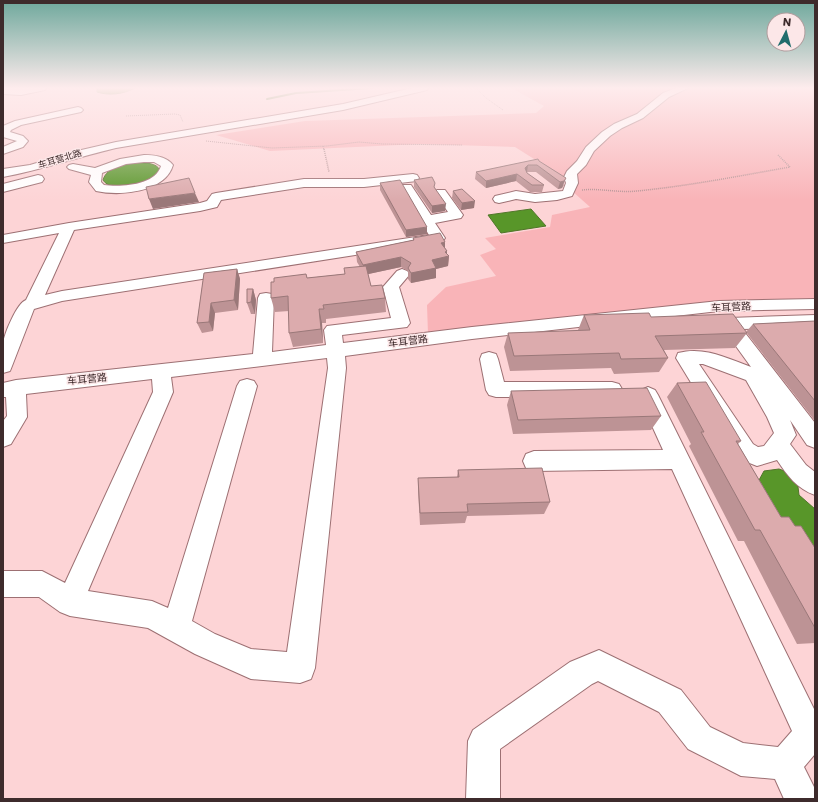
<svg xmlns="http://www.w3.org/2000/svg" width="818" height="802" font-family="Poppins,'Noto Sans SC',sans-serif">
<rect width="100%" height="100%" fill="#fdd4d6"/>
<path fill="#f9b4b8" d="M511,88H810L815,90V298L716,302L428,334L427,305L446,287L496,276L480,255L496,249L485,238L550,227L552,215L590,207L572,191L573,187L542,164L515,147L420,144L270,151L216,135L305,121L536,113L544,106Z"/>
<path fill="#589629" stroke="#50762a" d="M97,88H135C124,94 109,96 97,92Z
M139,163C147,163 156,163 160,170C155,185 111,194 103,180C107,166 127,164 139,163Z
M531,209L546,226L501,233L488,215Z
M779,469L790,473L797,479L799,495L815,509V557L779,521L758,482L764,471Z"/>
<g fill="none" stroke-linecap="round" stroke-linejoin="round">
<path stroke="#50762a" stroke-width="2" d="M267,99L296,93L372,88"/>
<g stroke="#9d7073" stroke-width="2">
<path id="minor" d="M3,88H46L45,90L21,95L3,94Z
M412,88H428L427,90L343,110L116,148C78,157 41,170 3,177V169L30,165L77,151L116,142L343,104Z
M676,88H688L669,97L643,118L622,128L610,136L594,151L586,165L577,174L578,183L572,196L557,200L535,202L516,199L499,203L495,202L493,199L495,196L516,191L535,194L563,191L566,183L564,177L567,171L577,161L586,147L602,132L614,124L637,114L663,93Z
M78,107L81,108L83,110L81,112L21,125L11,130L10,132L23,136L28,141L23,147L3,154V147L17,141L3,137V126L15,121Z
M144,155C154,155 166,156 173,165C165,193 119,196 96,191L89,182L91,175L69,169L67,167L69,165L73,164L95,168L120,159ZM144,162H154L161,166C155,186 120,187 104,185L101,182L102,173L126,164Z
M413,174L417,175L419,178L417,181L364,187H304L221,200L217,207L200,211L74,230L45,295L62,291L429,235L401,188L403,185H411L431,215L448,212L435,193L437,190H445L463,215L461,218L435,223L445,238L443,241L438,242L62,301L34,309L12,366L10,371L3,373C3,363 2,353 3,344C4,334 17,303 26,300L59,233L3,243V235L69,223L200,203L207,201L212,194L216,193L304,179H364Z
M38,175L42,176L44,179L42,182L3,192V184Z
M402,269L407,271L410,274L399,287L410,323L407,327L342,335L343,343L472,327L719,301L815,299V309L719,311L472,339L345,356L346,368L315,668L311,679L300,683L251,679L195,654L148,628L70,616L60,612L39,597H3V571H42L65,583L153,392L152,379L26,394L27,417L11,444L3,447V421L7,416L6,397H3V383L16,380L253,354L258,298L260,294L266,293L272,294L274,298L272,352L326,345L324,330L327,326L391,318L383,287L397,271ZM327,358L328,368L287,652L251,649L215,634L192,621L257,386L254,381L247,379L240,381L237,386L168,608L152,601L88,591L173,392L171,377Z
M815,315V327L742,329L815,423V448L807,445L790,420L796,435L790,444L806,465L815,472V495C797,489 787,475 777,460L757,466L737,458L676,358L678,353C704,346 727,358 751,367L720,324L723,320L729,318ZM699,364H703L746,380L767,417L774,433L764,446L758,447L753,444Z
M489,352L496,354L498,359L504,382H612L619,384L622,389L619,394L612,396L496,397L489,395L486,390L480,359L482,354Z
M648,387L655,390L658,395L815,711V754L804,767L815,789V799H784L775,779L741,776L688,749L659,712L598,681L592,684L500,749V799H466L468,741L473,730L570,662L599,650L681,690L710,727L743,743L778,747L792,731L672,469L534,471L526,468L523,461L526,454L534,451L663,450L638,395L641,390Z"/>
</g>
<path stroke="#b49395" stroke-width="1" stroke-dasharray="1 1" stroke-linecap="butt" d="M476,88L486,98L503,110
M126,116L175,114L180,115L183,122
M206,141L272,148L327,146L359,142L382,144L462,145
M323,146L324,150"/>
<path stroke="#b49395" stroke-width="1.5" stroke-dasharray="1 1" stroke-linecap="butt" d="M324,149L329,172
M582,190C600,188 618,193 637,191C688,186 739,176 790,167L778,155"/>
<use href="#minor" fill="#fff" fill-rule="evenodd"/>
</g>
<path fill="#bd9395" d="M539,161L564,185L562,188L558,189L536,172H527V173L544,185L542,192H530L516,181L486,188L475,179L476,172Z
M414,180L435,188L445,211L432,213L414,187Z
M380,183L427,234L406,237L380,190Z
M453,191L474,208L461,210L452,198Z
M413,238L445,248L447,251V254L449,256L448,266L436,269V278L411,283L408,279V271L401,267L368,274L371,286L385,298L386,312L326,319V323H322L323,343L293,347L289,333V311L275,312L271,298L274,282L306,274L307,278L344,274L360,267L357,262L356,252L413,240Z
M237,269L240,279L238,310L215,313L213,331L202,333L197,323L204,273Z
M253,289L256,300L255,314H251L247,303Z
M584,315L651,317L747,333L735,348L664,350L668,358L659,372L614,374L611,368L510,371L504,347L508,333L578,331V330Z
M815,321V421L746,332L753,324Z
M677,383L741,441L738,444L781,517L795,526L815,548V643L797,644L744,541H738L689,446L691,444L667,397Z
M511,391L661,416L651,430L513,434L507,405Z
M458,470L550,502L544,514L467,516L465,523L420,525L418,491V478L457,477Z"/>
<path fill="#9a7879" d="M528,165L527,172L524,175L525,168Z
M517,174L516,181L486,188V181Z
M566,178L562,188L558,189L560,182Z
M195,193L199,202L153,209L149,199Z
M475,201L474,208L461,210L462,203Z
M446,204L445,211L432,213V206Z
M427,227V234L406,237V230Z
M445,242V252L441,243Z
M447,251V257L449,256L448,266L436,269V278L411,283V273Z
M401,257V267L364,275L363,265Z
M237,269L240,279L238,310L234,300Z
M253,289L256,300L255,314L251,302Z
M211,303L215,313L213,331L209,322Z
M319,309L322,323L323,343L321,329Z"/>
<path fill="#dcabad" stroke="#9a7879" d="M538,159L539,161L566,178L564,181L560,182L537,165H528L525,168L527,173L544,185H532L517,174L486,181L476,172Z
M432,177L435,183L434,187L446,204L432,206L414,180Z
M189,178L195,193L149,199L146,187Z
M400,180L427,227L406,230L380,183Z
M462,189L475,201L462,203L453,191Z
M440,233L445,242L441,243L447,251L445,252L449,256L432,260L436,268L411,273L408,268L411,263L401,257L363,265L356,252L414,240L413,238Z
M366,266L371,286L382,285L385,298L323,305L324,309H319L321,329L289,333L288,296L271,298V282H274V278L306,274L307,278L345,274L344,268Z
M237,269L234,300L211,303L209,322L197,323L204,273Z
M247,289H253L251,302L247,303Z
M649,313L651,317L733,314L747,333L655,336L668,358L621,359L619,353L514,356L508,333L590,330L584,315Z
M815,321V401L753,324Z
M706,382L741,441H736L781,517H789L795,526H801L815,548V628L760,530H755L701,432H704L677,383Z
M647,388L661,416L518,420L511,391Z
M542,468L550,502L467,504L468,512L420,513L418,478L459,477L458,470Z"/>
<linearGradient id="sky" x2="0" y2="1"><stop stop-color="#6ea89c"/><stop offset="0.44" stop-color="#feeced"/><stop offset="1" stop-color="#feeced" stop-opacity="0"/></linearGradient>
<rect width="818" height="200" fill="url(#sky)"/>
<g text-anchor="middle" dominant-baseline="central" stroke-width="3" stroke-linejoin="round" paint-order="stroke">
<g font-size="9" fill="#3e2b2c" stroke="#fce7e8">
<text transform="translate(60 159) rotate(-17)">车耳营北路</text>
</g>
<g font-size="10" fill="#3e2b2c" stroke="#fce7e8">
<text transform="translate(731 307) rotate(-3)">车耳营路</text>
<text transform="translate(408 341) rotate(-7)">车耳营路</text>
<text transform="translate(87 379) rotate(-6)">车耳营路</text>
</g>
</g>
<rect width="818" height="802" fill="none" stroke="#3e2b2c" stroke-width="8"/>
<g transform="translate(786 32) rotate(6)"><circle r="19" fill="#fce7e8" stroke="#b09c9d"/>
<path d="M0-3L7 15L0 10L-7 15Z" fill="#226d6d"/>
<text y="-6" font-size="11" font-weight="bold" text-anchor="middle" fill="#3e2b2c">N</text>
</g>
</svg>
